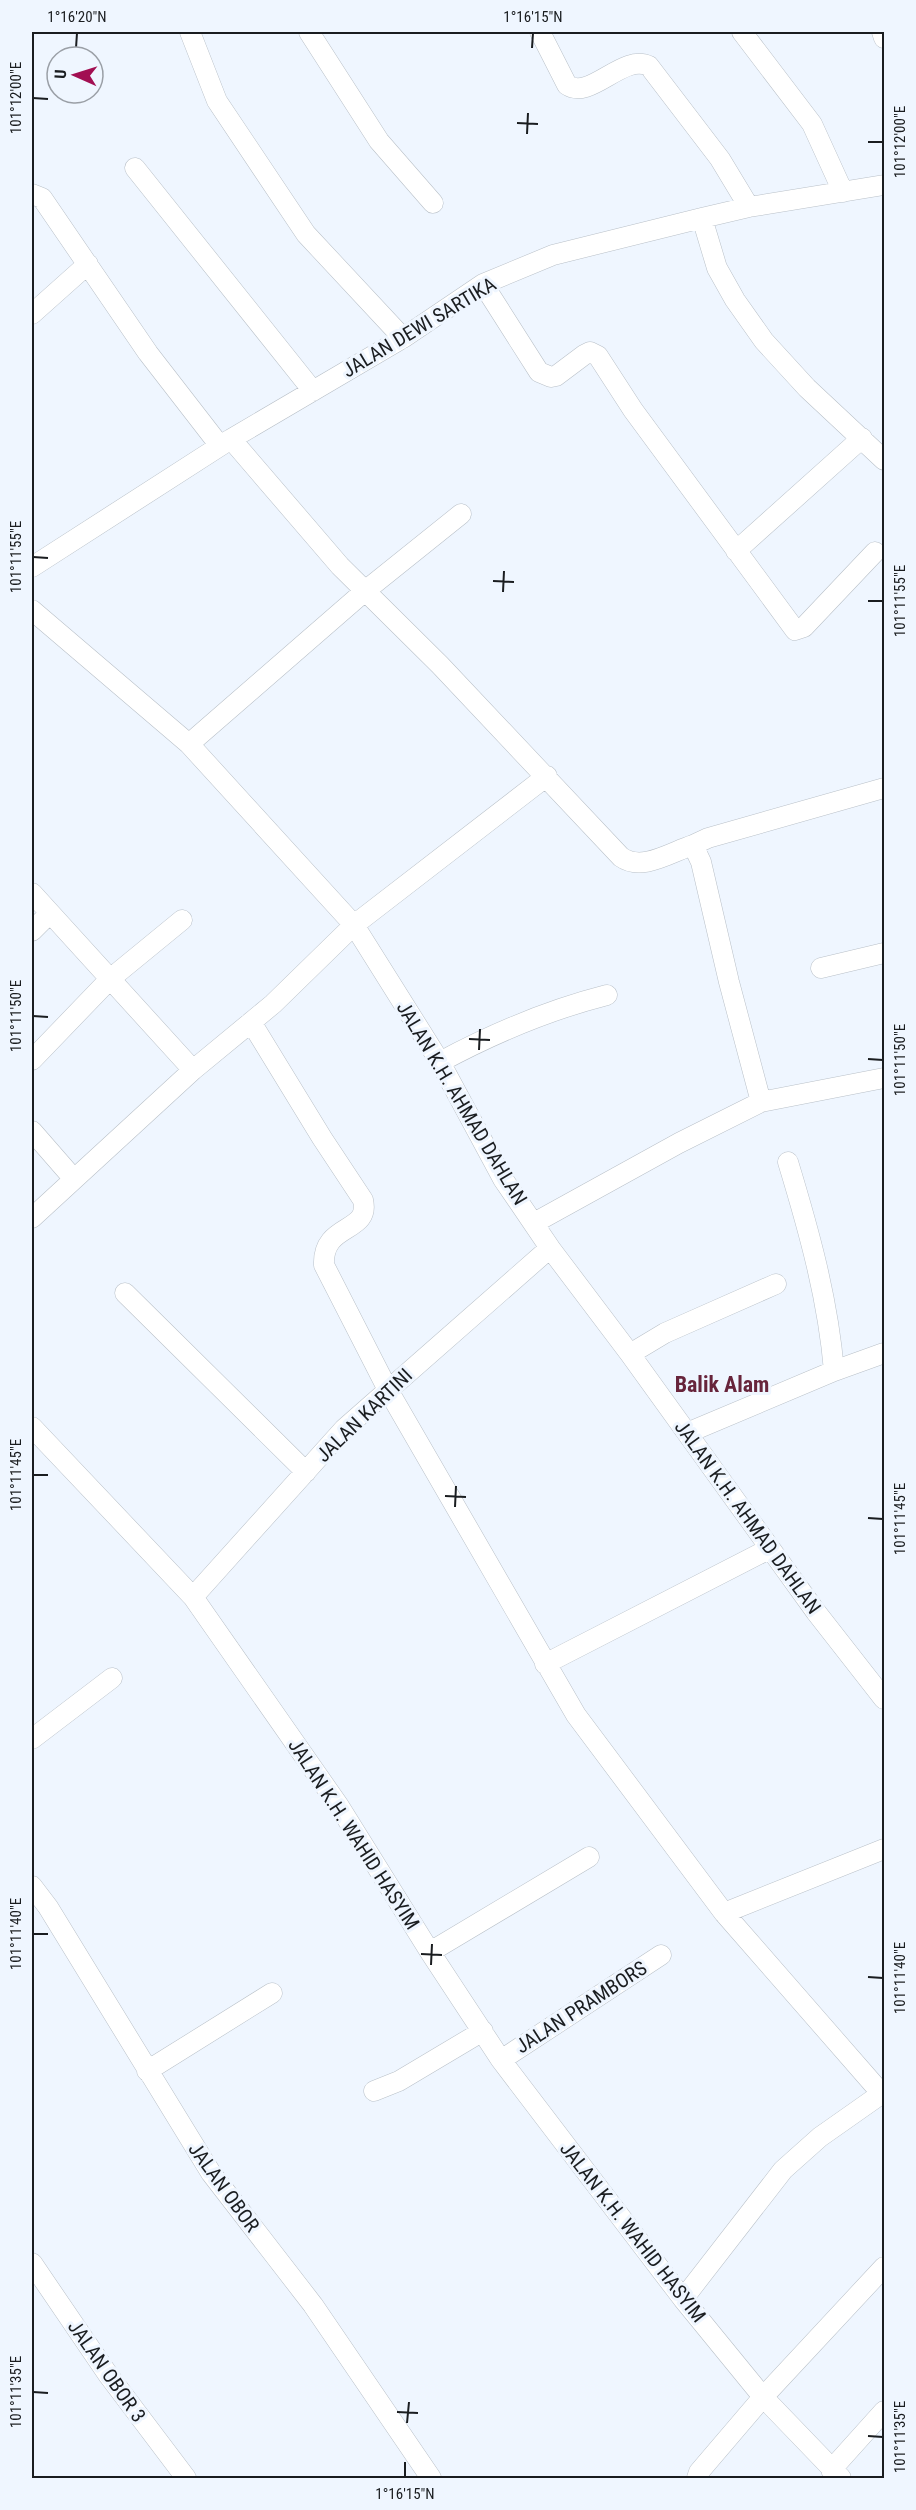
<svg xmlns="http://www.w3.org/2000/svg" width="916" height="2510" font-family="'Roboto Condensed',sans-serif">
<rect width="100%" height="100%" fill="#eff6ff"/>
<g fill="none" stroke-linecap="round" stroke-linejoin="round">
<g stroke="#b9c0c8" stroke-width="21">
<path id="minor" d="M190,32L217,101L306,234L403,338
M309,32L379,141L433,203
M540,32L567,85C590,101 623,53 649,66L720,159L749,207
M742,32L812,124L843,192
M882,32L884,38
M135,168L313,391
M32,194L42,198L148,353L220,446
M702,218L717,268L735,300L764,341L807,388L884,460
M483,284L539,372L551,377L556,376L584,355L590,352L598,356L633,410L795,630L804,627L875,552
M32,314L88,264
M231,439L340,566L440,665L621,857C642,872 671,852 693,845L701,862L729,982L761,1102
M736,551L862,438
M32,567L231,439L403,338L483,284L553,255L702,218L749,207L884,185
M32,610L189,744L354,925L440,1062L503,1179L550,1248L630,1354L816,1612L884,1699
M189,744L365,591L461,514
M693,845L708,838L884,788
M32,893L193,1070
M32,931L50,913
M821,968L884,953
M251,1022L322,1138L363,1200C371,1234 322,1222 324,1265L388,1390L576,1715L724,1913L882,2094
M32,1060L110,979L182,920
M440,1062C494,1033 548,1010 607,995
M32,1131L73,1178
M32,1218L193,1070L273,1004L354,925L547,776
M534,1223L679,1143L761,1102L884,1078
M125,1293L306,1472
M630,1354L665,1333L776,1284
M834,1371L884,1353
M32,1427L193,1597L339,1806L430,1952L501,2060L683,2299L763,2397L841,2478
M687,1433L834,1371C828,1299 809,1231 788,1162
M193,1597L344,1429L550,1248
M545,1664L769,1549
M32,1739L112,1678
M32,1886L48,1907L211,2173L313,2305L431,2478
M724,1913L884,1849
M430,1952L589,1857
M501,2060L661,1955
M147,2071L272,1993
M374,2091L399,2081L483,2031
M32,2263L109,2376L186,2478
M683,2299L783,2170L820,2137L884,2092
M831,2470L884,2411
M697,2478L699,2472L763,2397L884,2267"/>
</g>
<use href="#minor" stroke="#fff" stroke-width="20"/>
</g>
<path fill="none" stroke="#1a1d20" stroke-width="2" d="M76,48L77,33M532,48L533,33M33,98L48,99M517,123L538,124M527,134L528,113M868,142H883M33,557L48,558M493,581L514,582M503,592L504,571M868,601H883M33,1016L48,1017M469,1039L490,1040M479,1050L480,1029M868,1059L883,1060M33,1475H48M445,1496L466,1497M455,1507L456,1486M868,1518L883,1519M33,1934H48M421,1954L442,1955M431,1965L432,1944M868,1977L883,1978M33,2392L48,2393M397,2412L418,2413M407,2423L409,2402M868,2436L883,2437M405,2477V2462"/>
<g text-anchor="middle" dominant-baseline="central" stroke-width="6" stroke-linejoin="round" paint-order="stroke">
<g font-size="20" fill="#1a1d20" stroke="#eff6ff">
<text transform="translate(419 327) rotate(-31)">JALAN DEWI SARTIKA</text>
<text transform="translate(462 1103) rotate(59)">JALAN K.H. AHMAD DAHLAN</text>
<text transform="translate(364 1415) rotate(-44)">JALAN KARTINI</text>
<text transform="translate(748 1517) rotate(54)">JALAN K.H. AHMAD DAHLAN</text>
<text transform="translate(354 1834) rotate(57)">JALAN K.H. WAHID HASYIM</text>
<text transform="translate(581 2007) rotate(-33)">JALAN PRAMBORS</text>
<text transform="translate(224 2187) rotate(54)">JALAN OBOR</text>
<text transform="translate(633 2232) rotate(52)">JALAN K.H. WAHID HASYIM</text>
<text transform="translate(107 2371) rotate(55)">JALAN OBOR 3</text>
</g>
<g font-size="22" font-weight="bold" fill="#67243b" stroke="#eff6ff">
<text x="722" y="1384">Balik Alam</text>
</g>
</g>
<rect width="916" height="2510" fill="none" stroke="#eff6ff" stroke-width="66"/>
<g transform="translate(75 75) rotate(273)"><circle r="28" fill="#eff6ff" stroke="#9a9fa6" stroke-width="1.5"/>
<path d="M0-4.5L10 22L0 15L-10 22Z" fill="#a20f52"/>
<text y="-9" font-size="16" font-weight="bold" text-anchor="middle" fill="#1a1d20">U</text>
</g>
<rect x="33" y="33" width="850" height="2444" fill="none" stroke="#1a1d20" stroke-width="2"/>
<g font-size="15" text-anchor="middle" fill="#1a1d20">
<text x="77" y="22">1°16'20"N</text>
<text x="533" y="22">1°16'15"N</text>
<text transform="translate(16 98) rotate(-90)" y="5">101°12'00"E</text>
<text transform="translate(900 142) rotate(-90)" y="5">101°12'00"E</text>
<text transform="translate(16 557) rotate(-90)" y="5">101°11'55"E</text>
<text transform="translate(900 601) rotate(-90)" y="5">101°11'55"E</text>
<text transform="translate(16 1016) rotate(-90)" y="5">101°11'50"E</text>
<text transform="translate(900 1060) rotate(-90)" y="5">101°11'50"E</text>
<text transform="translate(16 1475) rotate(-90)" y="5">101°11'45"E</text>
<text transform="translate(900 1519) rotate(-90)" y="5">101°11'45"E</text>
<text transform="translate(16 1934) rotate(-90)" y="5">101°11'40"E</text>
<text transform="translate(900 1978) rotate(-90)" y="5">101°11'40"E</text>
<text transform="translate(16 2392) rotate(-90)" y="5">101°11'35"E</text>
<text transform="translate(900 2437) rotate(-90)" y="5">101°11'35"E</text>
<text x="405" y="2499">1°16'15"N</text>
</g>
</svg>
